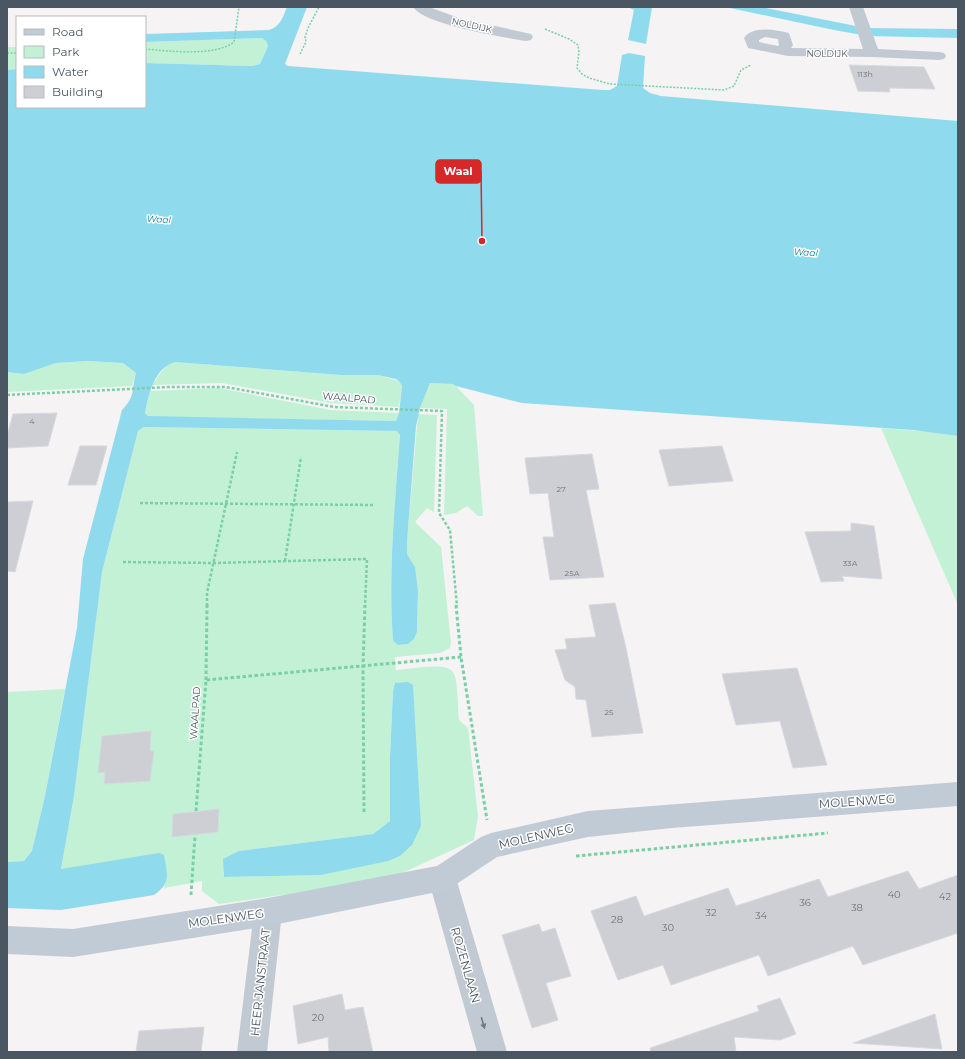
<svg xmlns="http://www.w3.org/2000/svg" width="965" height="1059" font-family="Montserrat,sans-serif">
<rect width="100%" height="100%" fill="#f5f3f3"/>
<path fill="#c3f1d5" fill-rule="evenodd" d="M262,38L266,41L268,46L260,64L252,66L145,63V42Z
M7,47H17V69L7,70Z
M87,361L123,363L136,373L132,386L7,392V372L24,374L56,363Z
M175,362L341,375H378L399,381L402,386L399,407L331,403L222,383L152,385L167,364Z
M430,383L454,384L474,405L483,516H478L467,506L456,513L444,515L447,409L420,408Z
M219,388L330,410L399,413L396,421L153,417L148,416L145,413L150,391Z
M418,414L437,415L434,512L427,508L415,522L441,547L451,643L450,648L440,653L395,657L396,670C408,670 449,660 454,674C458,682 458,710 459,720L468,728L478,816L474,840L400,874L360,884L219,904L202,891V881L164,888L167,877L61,869L74,796L102,572L138,431L144,427L397,431L400,434C395,503 388,572 393,641L398,645L408,644L414,639L417,632L418,590L415,567L407,554V542ZM393,692L400,856L321,875L225,877L223,873L239,851L373,834L390,821V756Z
M881,428L931,432L958,436V605Z
M65,689L45,796L32,852L24,861L7,862V692Z"/>
<path fill="#90daee" fill-rule="evenodd" d="M287,7H307L285,64L288,66L603,90H610L617,86L622,55L629,53L645,56L643,88L650,93L661,96L958,121V436L913,430L522,403L456,386L453,384L430,383L420,408L416,426L407,542V554L415,567L418,590L417,632L414,639L408,644L398,645L393,641C388,572 395,503 400,435L397,431L144,427L138,431L102,572L74,796L61,869L159,853L164,855C167,874 172,882 154,895L61,910L7,908V862L24,861L32,851L45,796L77,628L83,559L122,410C136,396 131,390 136,373L123,363L87,361L56,363L24,374L7,372V70L17,69V107H145V63L252,66L260,64L268,46L266,41L262,38L145,42V34L269,30C280,27 283,17 287,7ZM175,362L341,375H378L396,379L399,381L402,386L399,413L396,421L148,416L145,413C149,394 154,368 175,362Z
M628,7H652L646,44L628,40L634,10Z
M725,7H761L866,28L958,29V38L868,36L834,30Z
M408,682L413,685L421,826L412,845L400,856L388,861L321,875L224,877L223,859L239,851L373,834L390,821V756L393,692L395,683Z"/>
<path fill="#cdcfd5" stroke="#d7d9de" d="M849,65L924,67L935,89L889,88L890,92L858,91Z
M57,413L48,446L7,448V436L13,414Z
M80,446H107L96,485H68Z
M722,446L733,481L669,486L659,450Z
M592,454L599,489L586,490L604,577L550,580L543,537H554L548,493L530,494L525,458Z
M33,501L15,572L7,571V502Z
M851,523L874,526L882,579L842,576L844,581L821,582L805,532L851,531Z
M615,603L626,648L643,733L592,737L586,700L576,699L575,687L565,680L555,650L567,649L565,639L596,637L589,605Z
M797,668L827,765L793,768L780,721L736,725L722,674Z
M151,731L150,751H154L150,781L104,784L105,772L98,773L102,736Z
M219,809L218,832L172,837L173,814Z
M908,871L919,889L958,875V933L863,965L853,946L768,976L759,955L671,985L663,965L618,980L591,911L636,896L644,916L728,888L736,906L819,879L828,897Z
M539,924L542,932L555,928L571,976L546,983L558,1020L532,1028L502,935Z
M342,994L345,1010L363,1007L373,1052H329L328,1037L298,1044L293,1006Z
M780,998L796,1034L780,1040L734,1037L736,1052H651L650,1048L759,1011L757,1006Z
M935,1014L942,1049L853,1043Z
M204,1027L201,1052H136L139,1031Z"/>
<g fill="none" stroke-linecap="round" stroke-linejoin="round">
<path stroke="#7ad0a6" stroke-width="1.5" stroke-dasharray="2 1.5" stroke-linecap="butt" d="M545,29L569,39L578,45L579,52L577,68L582,74L589,78L610,84L724,90L734,86L741,70L751,65
M145,49C169,51 214,57 234,42L239,7
M7,53H17
M300,54L306,42L305,37L308,28L319,7"/>
<path stroke="#7ad0a6" stroke-width="2.5" stroke-dasharray="3 2" stroke-linecap="butt" d="M7,395L169,387H226L334,407L442,411L439,513L450,530L457,606
M140,503L375,505
M285,561L301,457
M123,562L214,563L367,559L365,606
M207,606V593L237,452"/>
<path stroke="#7ad0a6" stroke-width="3" stroke-dasharray="3.5 2.5" stroke-linecap="butt" d="M456,605L461,657L487,820
M206,680L207,605
M196,811L206,680L461,657
M364,812L363,666L365,605
M576,856L828,833
M191,895L195,835"/>
<path fill="#c1cad2" fill-rule="evenodd" d="M413,7H429L459,18L531,34L533,37L531,40L526,41C503,37 425,25 413,7Z
M849,7H863L878,49L939,52L944,53L946,56L944,59L939,60L872,57L788,56L748,48L744,38C753,25 776,30 789,33L793,45L791,48L863,49ZM765,37L778,39L779,45L778,46L759,42V40Z
M442,865L452,869L456,878L507,1052H477L428,878L432,869Z
M268,898L278,902L282,912L267,1052H237L254,912L258,902Z"/>
<path fill="#c1cbd6" fill-rule="evenodd" d="M958,782V806L672,828L588,837L497,857L452,887L442,891L268,926L73,957L7,954V926L73,929L268,898L437,866L481,837L491,833L588,811Z"/>
</g>
<defs><path id="oneway-solid" d="M-6-.8H1V-3.2L6.5 0L1 3.2V.8H-6Z"/></defs>
<use fill="#6e7983" href="#oneway-solid" transform="translate(483 1023) rotate(74)"/>
<g text-anchor="middle" dominant-baseline="central" stroke-width="3" stroke-linejoin="round" paint-order="stroke">
<g font-size="8" fill="#6b747e">
<text x="865" y="74">113h</text>
<text x="32" y="421">4</text>
<text x="561" y="489">27</text>
<text x="850" y="563">33A</text>
<text x="572" y="573">25A</text>
<text x="609" y="712">25</text>
</g>
<g font-size="9" fill="#4a5661" stroke="#fff">
<text transform="translate(472 25) rotate(13)">NOLDIJK</text>
<text x="827" y="53">NOLDIJK</text>
</g>
<g font-size="9" font-style="italic" fill="#0c7c9b" stroke="#fff">
<text transform="translate(159 219) rotate(3)">Waal</text>
<text transform="translate(806 252) rotate(4)">Waal</text>
</g>
<g font-size="10" fill="#4a5661" stroke="#fff">
<text transform="translate(349 398) rotate(5)">WAALPAD</text>
<text transform="translate(195 713) rotate(-86)">WAALPAD</text>
</g>
<g font-size="10" fill="#6b747e">
<text x="894" y="894">40</text>
<text x="945" y="896">42</text>
<text x="805" y="902">36</text>
<text x="857" y="907">38</text>
<text x="711" y="912">32</text>
<text x="761" y="915">34</text>
<text x="617" y="919">28</text>
<text x="668" y="927">30</text>
<text x="318" y="1017">20</text>
</g>
<g font-size="12" fill="#4a5661" stroke="#fff">
<text transform="translate(857 801) rotate(-4)">MOLENWEG</text>
<text transform="translate(536 836) rotate(-13)">MOLENWEG</text>
<text transform="translate(226 918) rotate(-8)">MOLENWEG</text>
<text transform="translate(466 965) rotate(74)">ROZENLAAN</text>
<text transform="translate(260 982) rotate(-84)">HEER JANSTRAAT</text>
</g>
</g>
<path fill="none" stroke="#d62828" stroke-width="1.5" d="M482 241L481 171"/>
<circle fill="#d62828" stroke="#fff" stroke-width="1.5" cx="482" cy="241" r="4"/>
<rect fill="#d62828" stroke="#d62828" stroke-width="1.5" x="436" y="160" width="45" height="23" rx="4"/>
<g font-size="11" text-anchor="middle" font-weight="bold" fill="#fff">
<text x="458" y="175">Waal</text>
</g>
<rect width="965" height="1059" fill="none" stroke="#4a5661" stroke-width="16"/>
<rect x="16" y="16" width="130" height="92" fill="#ffffff" stroke="#b7bbc0"/>
<rect x="24" y="29" width="20" height="6" fill="#c1cbd6" stroke="#b7bbc0"/>
<text x="52" y="36" font-size="12" fill="#4a5661">Road</text>
<rect x="24" y="46" width="20" height="12" fill="#c3f1d5" stroke="#b7bbc0"/>
<text x="52" y="56" font-size="12" fill="#4a5661">Park</text>
<rect x="24" y="66" width="20" height="12" fill="#90daee" stroke="#b7bbc0"/>
<text x="52" y="76" font-size="12" fill="#4a5661">Water</text>
<rect x="24" y="86" width="20" height="12" fill="#cdcfd5" stroke="#b7bbc0"/>
<text x="52" y="96" font-size="12" fill="#4a5661">Building</text>
</svg>
